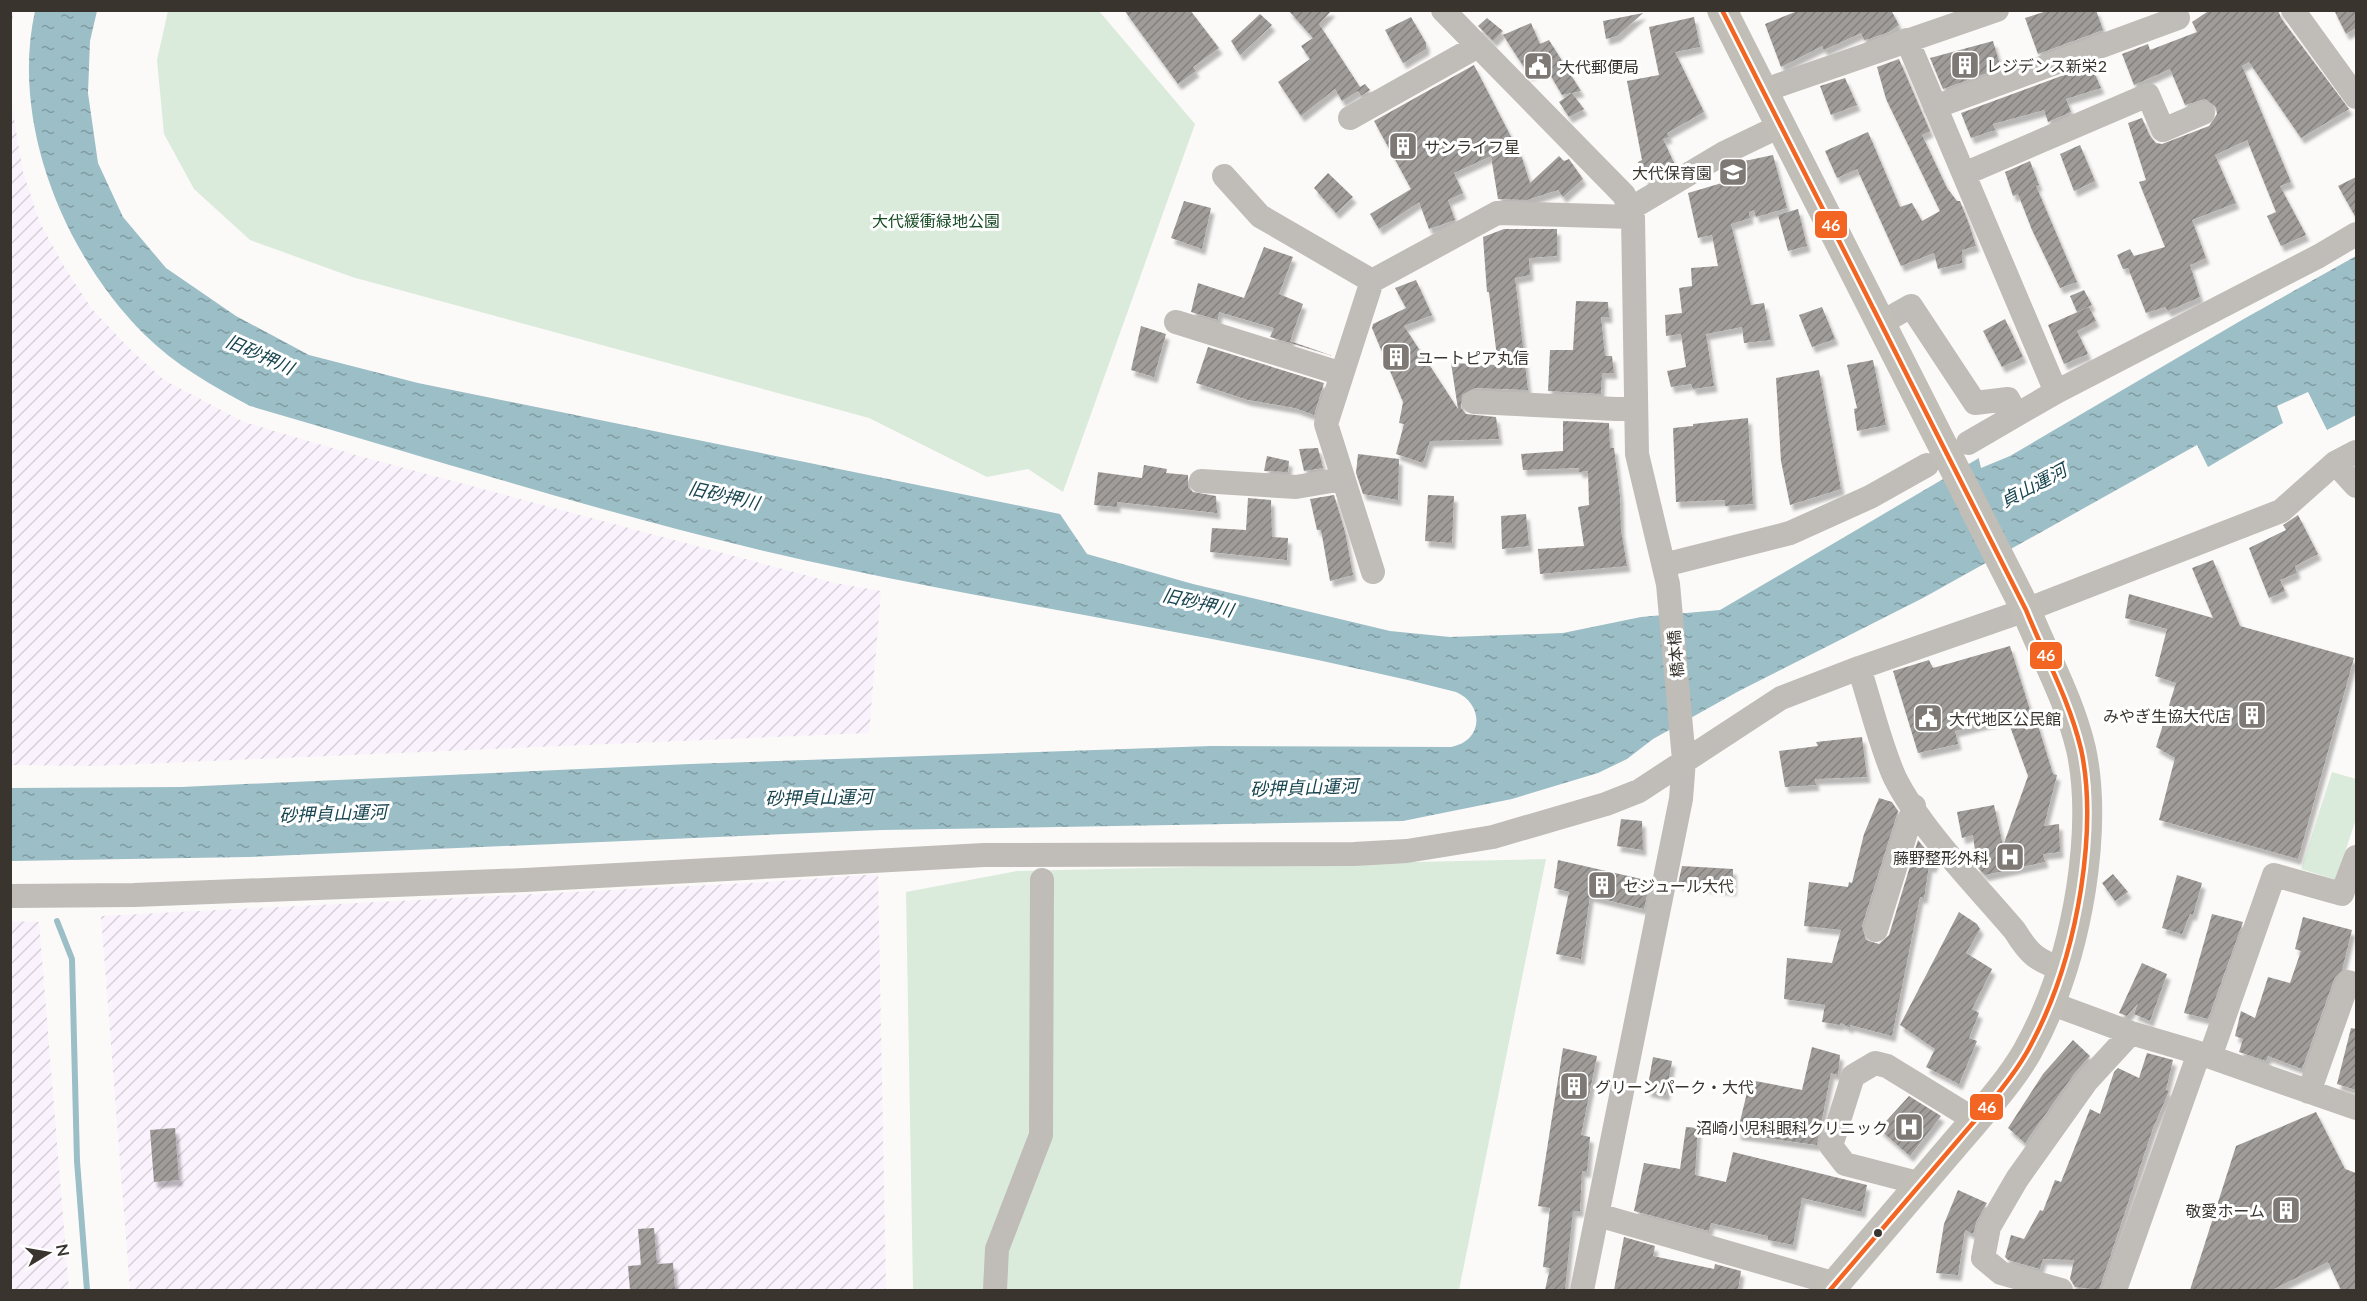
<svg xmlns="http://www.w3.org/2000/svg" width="2367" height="1301" font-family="Lato,'Noto Sans JP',sans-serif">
<defs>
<pattern id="industrial-furrows" width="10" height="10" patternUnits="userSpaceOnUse" patternTransform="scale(1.5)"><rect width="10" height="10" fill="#faf2fc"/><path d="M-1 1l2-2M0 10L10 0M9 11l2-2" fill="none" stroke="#d7d0d8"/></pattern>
<pattern id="water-ripples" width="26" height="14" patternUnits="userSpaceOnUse" patternTransform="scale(1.5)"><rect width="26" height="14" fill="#9cbec6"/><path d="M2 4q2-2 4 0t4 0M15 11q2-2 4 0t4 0" fill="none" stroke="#809ba1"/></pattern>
<pattern id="building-hatch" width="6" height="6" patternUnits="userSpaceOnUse" patternTransform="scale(1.5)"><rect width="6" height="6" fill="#a09c99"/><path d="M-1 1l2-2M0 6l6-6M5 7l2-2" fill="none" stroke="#83807d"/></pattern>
<filter id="shadow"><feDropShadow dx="3.5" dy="6" stdDeviation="1.5" flood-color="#0004"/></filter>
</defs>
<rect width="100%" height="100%" fill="#fcfaf8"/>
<path fill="url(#industrial-furrows)" d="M11,10L14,11L11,28L12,107L23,172L40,223L65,268L92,309L129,348L164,380L244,422L363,457L835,583L881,591L869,733L94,766L11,765Z
M878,874L886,1290H130L101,916L768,882Z
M11,921L39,922L69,1290H11Z"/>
<path fill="#daebdb" d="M168,11H1099L1195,124L1063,492L1028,469L987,477L869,418L352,277L250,240L194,189L164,134L157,60Z
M2332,772L2356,779V819L2336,880L2301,869Z
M1546,859L1459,1290H913L906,892L1017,871Z"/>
<path fill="url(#water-ripples)" d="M35,11H97L90,41L88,93L98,163L123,217L166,268L236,316L309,355L418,383L1060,514L1087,554L1193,584L1390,631L1450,637L1563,633L1641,617L1720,610L1996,448L2258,311L2356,256V415L2327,430L2308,392L2277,406L2283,423L2208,467L2197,445L1923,598L1739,691L1653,739L1627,759L1598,773L1512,799L1403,821L882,830L248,857L11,861L10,788L181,787L690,764L1211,746L1451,747C1484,741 1484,704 1456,692C1255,641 1049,612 845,569C644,527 448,463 250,406C213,386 175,365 145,335C65,256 10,124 35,11Z"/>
<path fill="#fcfaf8" d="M2356,253L2010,456L1981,468L1978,455L1995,446Z"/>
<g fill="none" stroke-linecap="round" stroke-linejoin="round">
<path stroke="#9cbec6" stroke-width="6" d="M57,921L72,959L77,1161L87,1290"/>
</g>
<path fill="url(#building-hatch)" filter="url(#shadow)" d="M1124,10H1190L1219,48L1193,67L1196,71L1178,84Z
M1288,10H1332L1319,24L1360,87L1365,84L1370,90L1361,96L1358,91L1342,101L1335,89L1301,116L1278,82L1310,59L1301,46L1313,38Z
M1800,10H1891L1899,25L1889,32L1869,39L1864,40L1861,33L1824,50L1822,46L1781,67L1765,24Z
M2050,10H2096L2103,30L2038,54L2025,18Z
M2210,10H2278L2281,18L2349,109L2301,138L2249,62L2242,66L2291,182L2280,186L2306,235L2281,246L2267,216L2276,212L2247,140L2215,155L2236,203L2192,220L2206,258L2190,265L2200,297L2168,311L2165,307L2146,313L2128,268L2123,269L2117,255L2130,249L2134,256L2165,247L2139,182L2146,180L2128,123L2142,118L2150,136L2156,143L2162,144L2209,126L2217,114L2216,107L2205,99L2185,105L2170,69L2134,85L2122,54L2148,44L2150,50L2197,32L2192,22Z
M2334,10H2356V28L2346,34Z
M1643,13L1617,36L1606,39L1603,21Z
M1260,14L1272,25L1240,55L1231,41Z
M1411,17L1426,43V49L1403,63L1385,30Z
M1694,17L1700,47L1675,52L1704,112L1667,133L1669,137L1663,139L1675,165L1647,182L1638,162L1642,160L1627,81L1659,75L1649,27Z
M1487,18L1503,31L1493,41L1478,26Z
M1531,23L1540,44L1549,40L1581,91L1562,95L1545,66L1529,75L1503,35Z
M1993,41L2001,68L1943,89L1930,58Z
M1899,59L1930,131L1922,135L1947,188L1957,201H1960L1969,224L1976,246L1962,250V263L1938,269L1934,253L1901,266L1857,169L1837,178L1825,151L1868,132L1900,207L1912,203L1922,221L1940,211L1886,99L1877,67Z
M1474,65L1522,158L1530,183L1559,156L1564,161L1569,159L1583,179L1563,197L1558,190L1527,200L1498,199L1491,156L1454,173L1463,193L1448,200L1455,220L1429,229L1419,202L1379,229L1370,214L1411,189L1374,121Z
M2091,65L2101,88L2066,99L2071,112L2048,122L2044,110L1993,124L1995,130L1971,138L1961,113Z
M1845,78L1857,105L1831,115L1820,86Z
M1572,93L1584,109L1569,117L1559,102Z
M2080,145L2095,181L2074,191L2060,154Z
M1773,155L1787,208L1756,217L1754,210L1749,212L1750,218L1731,224L1751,305L1764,303L1771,340L1744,343L1742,327L1706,334L1714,386L1693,389L1691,384L1671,387L1667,371L1686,367L1681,334L1666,336L1665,315L1682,313L1679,288L1692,286L1691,268L1718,266L1712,235L1698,238L1688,193L1732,180L1729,166L1735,163Z
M2030,161L2039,185L2036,186L2077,282L2060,288L2032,230L2018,194L2013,196L2005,172Z
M1328,173L1353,197L1336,213L1314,188Z
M2356,177V218L2338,186Z
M1184,201L1211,208L1202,249L1171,238Z
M1798,209L1807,246L1788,251L1778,215Z
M1504,229H1557V256L1529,258L1530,275L1515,278L1528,390L1475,388L1462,395L1461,408L1466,414L1496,417L1499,439L1430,441L1423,463L1396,454L1404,424L1399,423L1403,402L1372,328L1373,324L1406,308L1395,288L1416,280L1432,315L1404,326L1458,409L1451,363L1498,365L1489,292H1487L1483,237Z
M1264,247L1293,257L1279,294L1303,304L1290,341L1333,356L1270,337L1274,328L1219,312L1218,320L1191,312L1198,283L1244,298Z
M2084,290L2092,305L2077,312L2070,296Z
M1576,301L1608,302L1609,317H1601L1605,356H1612L1614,373H1602L1601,394L1548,391L1550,350H1573Z
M1822,307L1835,339L1812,347L1799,315Z
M2089,307L2096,321L2077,331L2088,354L2064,364L2048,325Z
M2005,319L2023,357L2002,367L1983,331Z
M1141,326L1166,334L1154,377L1131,370Z
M1208,347L1324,383L1314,415L1295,408L1248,400L1196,383Z
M1873,360L1886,425L1857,431L1854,409L1857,408L1847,365Z
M1819,370L1841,489L1790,505L1781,461L1776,378Z
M1748,418L1753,504L1725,506V500L1676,502L1673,428L1693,426V424Z
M1563,421L1609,423L1610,448H1614L1620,497L1621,530L1627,566L1540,574L1538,549L1584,546L1578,507L1589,505L1588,471L1579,472V468L1523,470L1521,454L1563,451Z
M1318,448L1323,468L1304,471L1299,449Z
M1358,454L1399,459L1398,500L1363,494L1356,473Z
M1267,456L1289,461L1288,472L1264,471Z
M1144,465L1167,469L1166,473L1188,475V487L1193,492L1216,496L1217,513L1117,502V507L1094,505L1098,472L1142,478Z
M1334,495L1345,532L1353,575L1330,581L1321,530H1317L1310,499Z
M1428,495L1454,496L1452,543L1425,541Z
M1248,498L1271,500L1272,537L1288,538L1287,560L1210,552L1212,528L1246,530Z
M1526,514L1529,546L1502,549L1501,516Z
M2298,515L2318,554L2295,566L2297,573L2280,580L2285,591L2269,598L2249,548L2286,530L2283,525Z
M2213,560L2240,626L2354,658L2298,859L2159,820L2175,758L2156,747L2176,683L2155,676L2167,629L2125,618L2129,594L2213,618L2192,568Z
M2010,646L2034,723L2037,722L2053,774L2057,775L2044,826L2059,824L2060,852L2043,854L2045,862L1985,875L1977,867L1973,835L1962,838L1957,812L1994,805L2003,846L2028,776L2007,718L1955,731L1958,744L1918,753L1893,671L1929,660L1933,668Z
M1862,737L1867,777L1815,779L1816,785L1785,787L1779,751L1818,746L1816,742Z
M1879,798L1892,802L1898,811L1862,926L1866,940L1879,944L1889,935L1918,840L1935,861L1933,867L1929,866L1924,898L1920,897L1892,1036L1850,1025V1028L1841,1023L1840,1025L1822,1022L1825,1005L1784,999L1787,958L1832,963L1841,930L1804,926L1809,882L1848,887L1849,882L1852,883L1864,834Z
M1621,819L1642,821L1643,850L1617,846Z
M1558,860L1650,881L1644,909L1590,896L1581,959L1556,954L1569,892L1554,888Z
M1682,866L1733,869V890L1678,884Z
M2113,874L2128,892L2115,901L2102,883Z
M2177,875L2202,883L2193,915L2190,914L2182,934L2162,928Z
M1959,912L1977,924L1980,929L1966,953L1992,969L1972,1009L1979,1013L1969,1038L1977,1041L1959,1084L1926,1067L1935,1049L1900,1025Z
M2212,914L2243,922L2208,1019L2184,1013Z
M2303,917L2352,930L2342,970L2335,977L2302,1069L2268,1056L2266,1061L2239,1052L2243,1039L2235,1036L2241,1011L2255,1018L2268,977L2290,983L2301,951L2295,949Z
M2142,963L2167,974L2150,1021L2134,1014L2138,1003L2127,1016L2119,1013Z
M2351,1028L2356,1029V1090L2337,1084Z
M2073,1040L2090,1056L2074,1074L2025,1143L2008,1128L2043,1074Z
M1812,1047L1840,1055L1838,1075L1831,1073L1817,1145L1737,1134L1750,1080L1802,1090Z
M1563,1048L1597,1056L1581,1135L1590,1137L1587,1172L1582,1171L1580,1211H1573L1565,1290H1545L1550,1268L1543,1267L1550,1208L1538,1206Z
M2147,1053L2173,1060L2166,1090L2169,1091L2153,1128L2099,1290L2075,1287L2070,1279L2074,1260L2043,1259L2040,1269L2008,1260L2005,1257L2011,1235L2024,1239L2040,1210L2043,1211L2055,1180L2061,1182L2090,1109L2100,1114L2114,1072L2118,1068L2139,1078Z
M1653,1057L1672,1061L1666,1095L1647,1091Z
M1909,1096L1941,1116L1910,1156L1879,1129Z
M2316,1112L2345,1169L2356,1173V1290H2341L2328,1262L2272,1290H2190L2236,1146Z
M1686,1127L1698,1128L1695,1175L1726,1182L1733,1152L1867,1185L1862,1212L1802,1198L1793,1245L1768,1240V1236L1711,1223L1709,1231L1634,1211L1644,1163L1680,1169Z
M175,1128L179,1180L154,1182L150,1130Z
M1958,1190L1987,1203L1977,1220L1973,1234L1965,1230L1958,1275L1936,1273L1944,1224Z
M654,1228L657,1264L673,1263L675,1290H630L628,1266L641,1265L638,1229Z
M1624,1237L1655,1246L1653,1256L1714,1269L1715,1264L1741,1271L1738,1290H1614Z"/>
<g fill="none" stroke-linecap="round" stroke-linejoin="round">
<path stroke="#c0bcb7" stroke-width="24" d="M1443,10L1624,195L1633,217L1637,454L1668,584L1684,760L1681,799L1582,1290
M2293,10L2356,97
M1907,40L2056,392
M1762,91L1997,10
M1935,107L2178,18
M1350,118L1478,46
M1964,174L2148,95L2163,130L2203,113
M1224,176L1260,216L1372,281
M1630,209L1724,153L1780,126
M1176,322L1342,374
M1881,323L1911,306L1975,403L2008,399L2016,414
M1474,402L1616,409L1636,407
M1968,443L2056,392L2319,256L2356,234
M2335,463L2356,486
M1201,481L1296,487L1343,479
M1664,565L1790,533L1870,497L1927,465
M1373,572L1326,424L1372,281L1497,213L1633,217
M1859,668C1870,701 1881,748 1895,778C1921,830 1977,886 2015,931C2029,954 2037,961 2063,969
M10,896L134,895L525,880L984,855L1354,854L1407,851L1493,837L1606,804L1639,791L1781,698L1859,668L2026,610L2281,511L2335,463L2356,452
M1876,930L1914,806
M2050,1003L2131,1033L2199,1053L2115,1290
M2199,1053L2356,1108
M2210,1057L2274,875L2342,894L2356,857
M2309,1092L2348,982L2356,985
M1922,1184L1845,1164L1831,1146L1853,1076L1875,1063L1887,1066L1975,1120
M1598,1215L1836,1284
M995,1290L997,1249L1041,1135L1042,880
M2061,1290L2001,1273L1983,1258L1989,1227L2017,1179L2086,1082L2131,1033"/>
<path stroke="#c1beb8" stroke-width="30" d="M1722,10L2026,610C2045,657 2069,699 2081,749C2091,795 2088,843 2081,889C2072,946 2055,1002 2027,1052C2009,1083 1983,1111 1960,1138C1917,1189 1873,1239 1830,1290"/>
<g stroke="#fff" stroke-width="9">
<path id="bus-1" d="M1722,10L2026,610C2045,657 2069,699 2081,749C2091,795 2088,843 2081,889C2072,946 2055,1002 2027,1052C2009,1083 1983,1111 1960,1138C1917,1189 1873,1239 1830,1290"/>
</g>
<use href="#bus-1" stroke="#f26522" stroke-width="4.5"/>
</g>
<defs>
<g id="building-square" transform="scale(1.5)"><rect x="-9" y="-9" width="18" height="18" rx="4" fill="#7e7975" stroke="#fff"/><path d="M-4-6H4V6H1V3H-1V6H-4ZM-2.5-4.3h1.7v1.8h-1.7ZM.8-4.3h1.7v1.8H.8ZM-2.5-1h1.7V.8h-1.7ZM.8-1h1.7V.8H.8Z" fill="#fff"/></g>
<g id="civic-square" transform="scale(1.5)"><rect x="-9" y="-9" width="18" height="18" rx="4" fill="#7e7975" stroke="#fff"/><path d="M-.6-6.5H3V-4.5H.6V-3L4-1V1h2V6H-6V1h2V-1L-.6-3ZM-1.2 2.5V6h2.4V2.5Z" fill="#fff"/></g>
<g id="school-square" transform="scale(1.5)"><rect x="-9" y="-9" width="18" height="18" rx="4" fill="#7e7975" stroke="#fff"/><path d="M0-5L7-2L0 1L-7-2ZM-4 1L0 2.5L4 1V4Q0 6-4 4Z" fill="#fff"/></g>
<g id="hospital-square" transform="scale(1.5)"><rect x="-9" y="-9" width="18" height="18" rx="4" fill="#7e7975" stroke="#fff"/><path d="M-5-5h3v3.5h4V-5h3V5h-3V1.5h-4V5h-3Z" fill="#fff"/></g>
</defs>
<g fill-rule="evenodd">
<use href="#building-square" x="1965" y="65"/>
<use href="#civic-square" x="1538" y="66"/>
<use href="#building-square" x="1403" y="146"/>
<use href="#school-square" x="1733" y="172"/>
<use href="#building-square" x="1396" y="357"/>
<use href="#building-square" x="2252" y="715"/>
<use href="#civic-square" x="1928" y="718"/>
<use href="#hospital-square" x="2010" y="857"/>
<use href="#building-square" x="1602" y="885"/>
<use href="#building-square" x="1574" y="1086"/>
<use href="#hospital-square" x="1909" y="1127"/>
<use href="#building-square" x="2286" y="1210"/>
</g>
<circle fill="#3a342f" stroke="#fff" stroke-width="2" cx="1878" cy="1233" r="5"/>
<g text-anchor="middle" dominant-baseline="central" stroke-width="6" stroke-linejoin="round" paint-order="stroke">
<g font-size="16" fill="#3a342f" stroke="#fff" text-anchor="start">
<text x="1986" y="65">レジデンス新栄2</text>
<text x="1559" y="66">大代郵便局</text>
<text x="1424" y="146">サンライフ星</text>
<text x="1712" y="172" text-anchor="end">大代保育園</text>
<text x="1417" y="357">ユートピア丸信</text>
<text x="2231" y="715" text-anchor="end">みやぎ生協大代店</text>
<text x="1949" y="718">大代地区公民館</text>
<text x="1989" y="857" text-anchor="end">藤野整形外科</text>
<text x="1623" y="885">セジュール大代</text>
<text x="1595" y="1086">グリーンパーク・大代</text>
<text x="1888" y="1127" text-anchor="end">沼崎小児科眼科クリニック</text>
<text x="2265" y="1210" text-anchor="end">敬愛ホーム</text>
</g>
<g font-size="16" fill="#174b24" stroke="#fff">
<text x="936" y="220">大代緩衝緑地公園</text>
</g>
<g font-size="16" fill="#3a342f" stroke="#fff">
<text transform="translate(1675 654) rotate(-95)">橋本橋</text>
</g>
<g font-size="18" font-style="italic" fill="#184550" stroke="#fff">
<text transform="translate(260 354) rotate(24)">旧砂押川</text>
<text transform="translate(2033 485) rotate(-28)">貞山運河</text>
<text transform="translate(724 495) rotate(13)">旧砂押川</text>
<text transform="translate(1198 602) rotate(13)">旧砂押川</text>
<text transform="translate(1304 787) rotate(-2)">砂押貞山運河</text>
<text transform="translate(819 797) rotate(-1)">砂押貞山運河</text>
<text transform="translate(333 813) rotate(-2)">砂押貞山運河</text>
</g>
</g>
<g stroke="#fff" stroke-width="2">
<rect x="1814" y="210" width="34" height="29" rx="6" fill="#f26522"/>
<rect x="2029" y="641" width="34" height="29" rx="6" fill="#f26522"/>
<rect x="1969" y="1093" width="35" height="28" rx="6" fill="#f26522"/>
</g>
<g font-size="16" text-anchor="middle" font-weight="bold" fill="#fff">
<text x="1831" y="231">46</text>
<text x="2046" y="661">46</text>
<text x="1987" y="1113">46</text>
</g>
<rect width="2367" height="1301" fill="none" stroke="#3a342f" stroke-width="24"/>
<g transform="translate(48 1253) rotate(79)" stroke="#ffffff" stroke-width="4.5" paint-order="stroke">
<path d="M0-4.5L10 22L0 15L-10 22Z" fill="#3a342f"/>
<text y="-9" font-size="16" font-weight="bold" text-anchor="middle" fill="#3a342f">N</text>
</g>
</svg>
